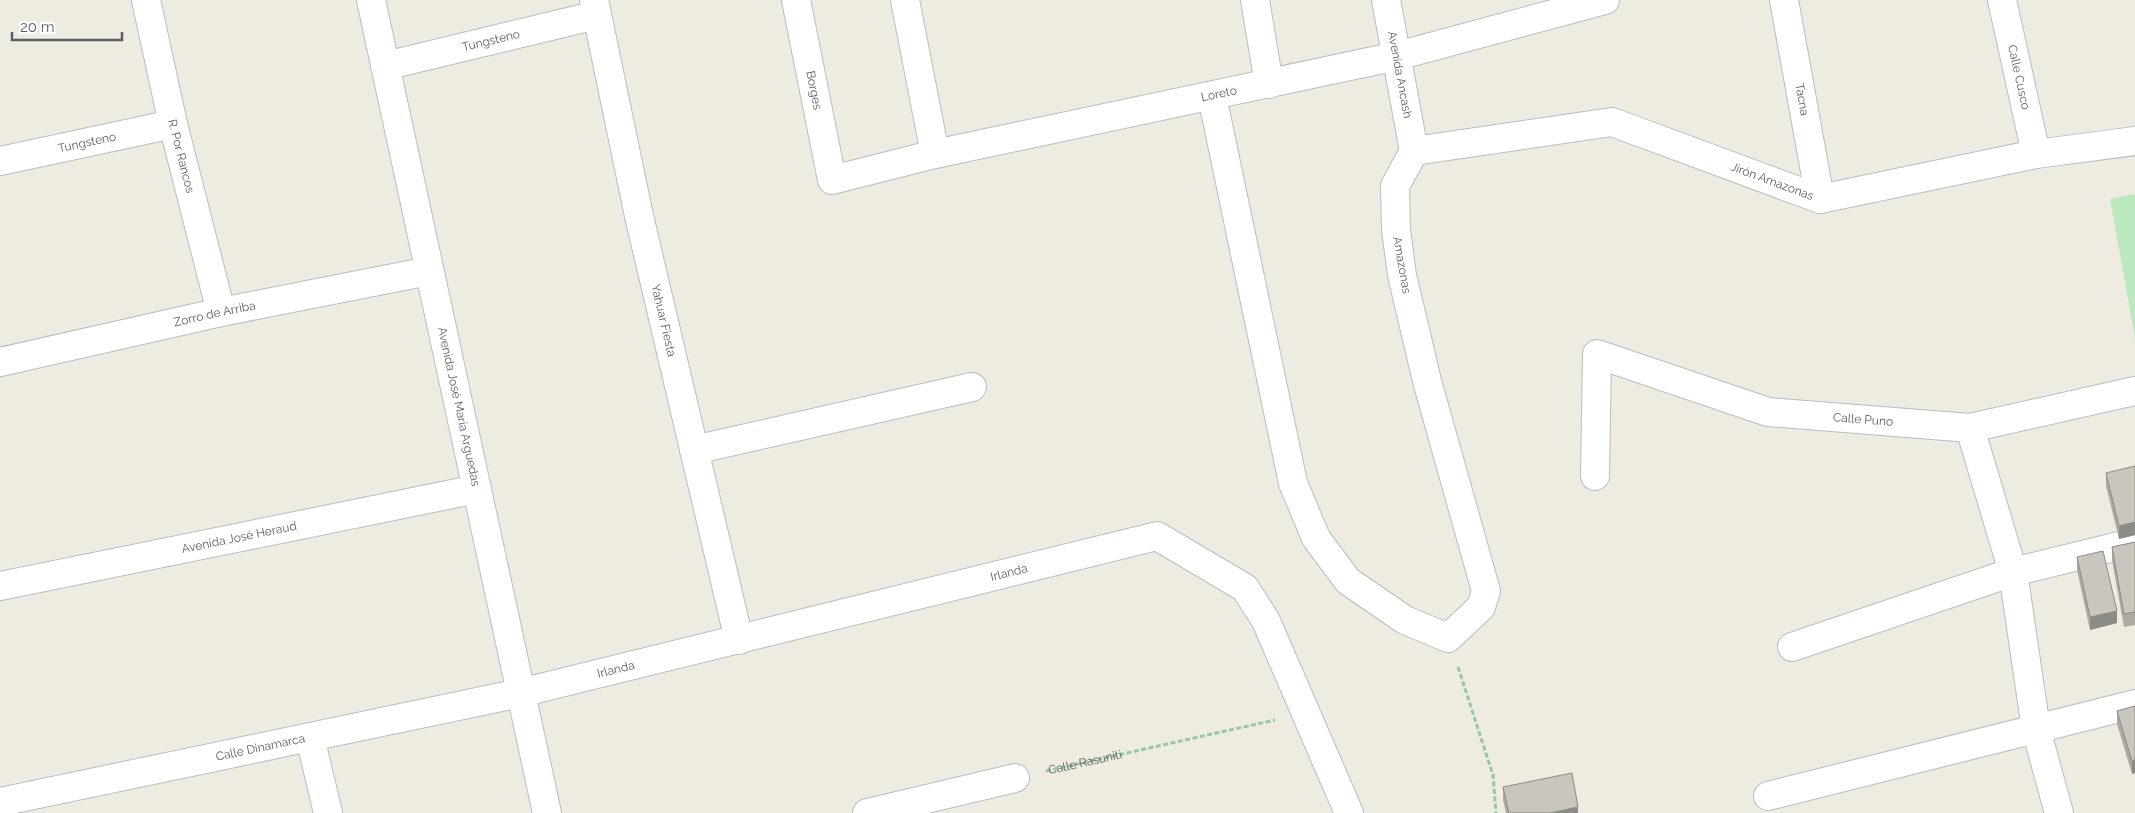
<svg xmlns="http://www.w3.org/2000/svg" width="2135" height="813" font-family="Raleway,sans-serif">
<rect width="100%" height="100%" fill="#eeece1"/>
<path fill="#bce8bd" d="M2135,194V338L2110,199Z"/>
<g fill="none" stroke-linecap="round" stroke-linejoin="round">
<g stroke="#b9bcc2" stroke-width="30">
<g id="street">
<path id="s2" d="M146,0L173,124L221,312"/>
<path id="s3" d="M371,0L547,813"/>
<path id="s4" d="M594,0L639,216L739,640"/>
<path id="s5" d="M796,0L832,180L935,154L1397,56L1605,0"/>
<path d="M905,0L935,154"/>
<path d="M1255,0L1269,84"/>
<path id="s6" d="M1386,0L1414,151"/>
<path id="s7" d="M1784,0L1820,199"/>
<path id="s8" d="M2002,0L2036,154"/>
<path id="s9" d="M385,66L597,15"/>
<path d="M1212,96L1293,483L1316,538L1348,581L1405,620L1448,638L1481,607L1486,591L1427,381L1402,275L1396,230L1395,186L1414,151"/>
<path id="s10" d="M1414,151L1612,122L1820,199L2036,154L2135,141"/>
<path id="s11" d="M0,161L173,124"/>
<path id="s12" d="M0,362L221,312L429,271"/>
<path d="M1970,428L2013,572L2036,729L2059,813"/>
<path d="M694,450L972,387"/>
<path id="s13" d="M1595,476L1597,354L1768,412L1970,428L2135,391"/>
<path id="s14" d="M0,586L477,489"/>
<path d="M1792,647L2013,572L2135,542"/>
<path d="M310,737L328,813"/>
<path d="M1768,796L2135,704"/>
<path id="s15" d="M0,802L520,693L1157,536L1245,588L1266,621L1349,813"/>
<path d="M867,813L1015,778"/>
</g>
</g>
<g stroke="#94c9a4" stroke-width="3" stroke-dasharray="5 2.5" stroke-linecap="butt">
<path d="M1458,667L1493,775L1496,813"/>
<path id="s1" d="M1046,771L1275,720"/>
</g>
<use href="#street" stroke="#fff" stroke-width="28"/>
</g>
<path fill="#adaaa3" d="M2135,466V535L2119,539L2106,486V473Z
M2135,542V625L2124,627L2112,560V547Z
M2077,557L2117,623L2090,630L2077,570Z
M2135,706V773L2132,774L2117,724V711Z
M1503,787L1578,813H1506L1503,800Z"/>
<path fill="#8d8b85" d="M2135,522V535L2119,539V526Z
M2117,611V623L2090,630V617Z
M2135,760V773L2132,774V761Z
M1578,807V813H1550Z"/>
<path fill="#c9c6be" stroke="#8d8b85" d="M2135,466V522L2119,526L2106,473Z
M2135,542V612L2124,614L2112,547Z
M2103,551L2117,611L2090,617L2077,557Z
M2135,706V760L2132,761L2117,711Z
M1572,773L1578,807L1550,813H1509L1503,787Z"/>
<g text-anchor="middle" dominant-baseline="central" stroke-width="5" stroke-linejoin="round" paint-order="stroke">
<g font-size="12" fill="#5a5e64" stroke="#fff">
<text stroke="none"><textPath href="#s9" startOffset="109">Tungsteno</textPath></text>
<text stroke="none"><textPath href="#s6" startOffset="76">Avenida Ancash</textPath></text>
<text stroke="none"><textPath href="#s8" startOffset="79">Calle Cusco</textPath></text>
<text stroke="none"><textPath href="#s5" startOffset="92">Borges</textPath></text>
<text stroke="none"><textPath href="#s5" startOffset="580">Loreto</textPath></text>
<text stroke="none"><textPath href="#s7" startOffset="101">Tacna</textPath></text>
<text stroke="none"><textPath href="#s11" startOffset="89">Tungsteno</textPath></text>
<text stroke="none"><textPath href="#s2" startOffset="160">R. Por Rancos</textPath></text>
<text stroke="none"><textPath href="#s10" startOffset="371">Jirón Amazonas</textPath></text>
<text transform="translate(1402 265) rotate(80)">Amazonas</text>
<text stroke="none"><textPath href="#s12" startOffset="220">Zorro de Arriba</textPath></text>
<text stroke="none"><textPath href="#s4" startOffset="328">Yahuar Fiesta</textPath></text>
<text stroke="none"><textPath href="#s3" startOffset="416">Avenida José María Arguedas</textPath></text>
<text stroke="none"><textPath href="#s13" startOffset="398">Calle Puno</textPath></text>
<text stroke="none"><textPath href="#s14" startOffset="244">Avenida José Heraud</textPath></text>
<text stroke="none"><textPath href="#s15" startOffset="1035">Irlanda</textPath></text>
<text stroke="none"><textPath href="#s15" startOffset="630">Irlanda</textPath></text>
<text stroke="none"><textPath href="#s15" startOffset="266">Calle Dinamarca</textPath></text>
<text stroke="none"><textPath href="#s1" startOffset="40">Calle Rasuniti</textPath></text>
</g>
</g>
<path d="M12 32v8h110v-8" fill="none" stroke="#5a5e64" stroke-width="2.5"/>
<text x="20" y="32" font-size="15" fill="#5a5e64" stroke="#ffffff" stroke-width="4" paint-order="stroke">20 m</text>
</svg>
